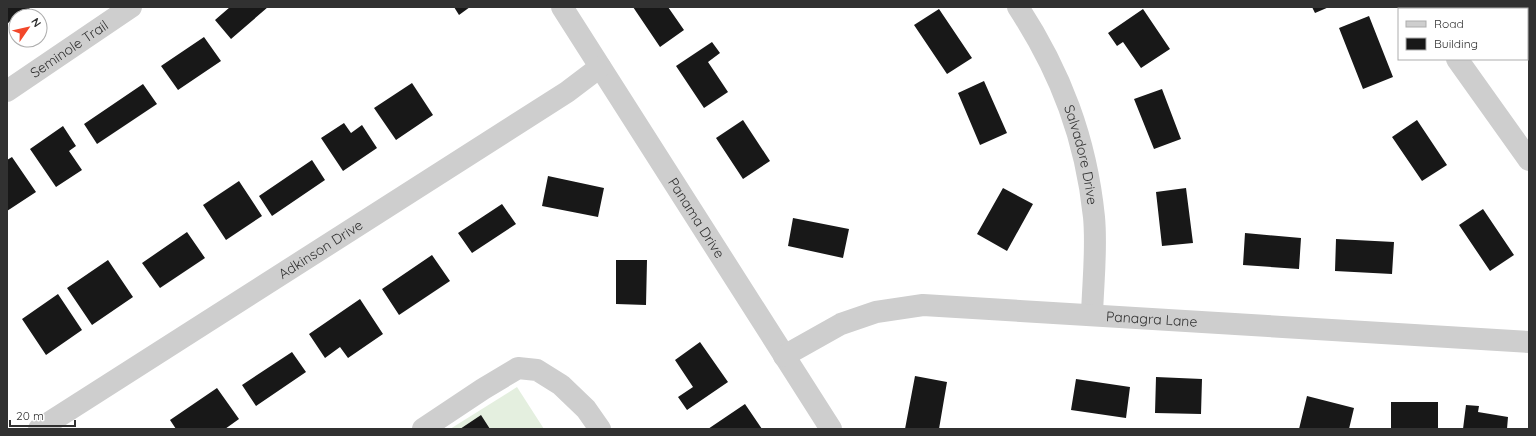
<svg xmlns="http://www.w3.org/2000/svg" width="1536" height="436" font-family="Quicksand,sans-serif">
<rect width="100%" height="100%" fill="#fff"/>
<path fill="#e4efdf" d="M517,387L544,429H450Z"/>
<path fill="#181818" d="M7,7H32L16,16L7,24Z
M230,7H268L231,39L215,20Z
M454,7H470L459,15Z
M633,7H668L684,30L660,47Z
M1312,7H1329L1315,13Z
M1506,7H1529V11L1527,12V9H1508Z
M939,9L972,58L947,74L914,25Z
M1143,9L1170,49L1141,68L1123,42L1117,46L1108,33Z
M1369,16L1393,77L1363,89L1339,28Z
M204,37L221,61L178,90L161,66Z
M712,42L720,53L708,62L728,92L704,108L676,66Z
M984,81L1007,133L980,145L958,93Z
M412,83L433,115L396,140L374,108Z
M143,84L157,104L97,144L84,124Z
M1162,89L1181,139L1154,149L1134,99Z
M743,120L770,161L743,179L716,138Z
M1417,120L1447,165L1422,181L1392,137Z
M344,123L351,133L362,125L377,148L343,171L321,138Z
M63,126L76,146L69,151L82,170L56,187L30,149Z
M12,157L36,192L7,211V160Z
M312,160L325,180L272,216L259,196Z
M548,176L604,188L598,217L542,206Z
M239,181L262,216L226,240L203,205Z
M1003,188L1033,204L1007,251L977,234Z
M1186,188L1193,243L1162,246L1156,192Z
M502,204L516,224L472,253L458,233Z
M1483,209L1514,255L1490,271L1459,225Z
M793,218L849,229L843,258L788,246Z
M187,232L205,258L160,288L142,263Z
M1245,233L1301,238L1299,269L1243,265Z
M1336,239L1394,242L1392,274L1335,271Z
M432,255L450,281L399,315L382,289Z
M108,260L133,297L92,325L67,288Z
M616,260H647L646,305L616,304Z
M58,294L82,330L46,355L22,319Z
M360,299L383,334L348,358L340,347L325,358L309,334Z
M700,342L728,382L687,410L678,397L693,387L675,360Z
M292,352L306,372L256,406L242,385Z
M915,376L947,382L939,429H905Z
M1156,377L1202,379L1201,414L1155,413Z
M1076,379L1130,387L1126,418L1071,410Z
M217,388L239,419L225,429H176L170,420Z
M1307,396L1354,408L1349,429H1299Z
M1391,402H1438V429H1391Z
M745,404L762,429H708Z
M1466,405L1479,406L1478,412L1508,417L1507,429H1463Z
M481,415L490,429H460Z"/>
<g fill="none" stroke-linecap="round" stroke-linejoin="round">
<g stroke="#cecece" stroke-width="22">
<path id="s1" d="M562,7L831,429"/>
<path id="s2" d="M1018,7C1061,73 1086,139 1094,217C1097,249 1093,282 1092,315"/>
<path d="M1426,7L1427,9"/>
<path d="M1457,59L1529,160"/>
<path id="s3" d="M7,91L131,7"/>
<path id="s4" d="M784,356L841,324L876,312L923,305L1529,342"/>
<path id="s5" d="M39,429L567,92L600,67"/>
<path d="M423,429L483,389L518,368L537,370L561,385L586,409L600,429"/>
</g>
</g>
<g text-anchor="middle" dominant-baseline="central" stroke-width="4" stroke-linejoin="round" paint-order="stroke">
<g font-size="14" fill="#313131" stroke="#fff">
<text stroke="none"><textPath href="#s3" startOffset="75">Seminole Trail</textPath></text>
<text stroke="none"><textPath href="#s2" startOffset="162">Salvadore Drive</textPath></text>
<text stroke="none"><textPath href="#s1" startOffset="250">Panama Drive</textPath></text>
<text stroke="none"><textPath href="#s5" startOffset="334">Adkinson Drive</textPath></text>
<text stroke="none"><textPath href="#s4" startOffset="379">Panagra Lane</textPath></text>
</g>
</g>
<rect width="1536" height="436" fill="none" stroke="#313131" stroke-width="16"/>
<rect x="1398" y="8" width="130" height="52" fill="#ffffff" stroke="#adadad"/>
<rect x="1406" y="21" width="20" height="6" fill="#cecece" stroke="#adadad"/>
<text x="1434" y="28" font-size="12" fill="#313131">Road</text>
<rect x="1406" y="38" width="20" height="12" fill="#181818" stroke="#adadad"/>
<text x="1434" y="48" font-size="12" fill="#313131">Building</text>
<g transform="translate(28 28) rotate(56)"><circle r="19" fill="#ffffff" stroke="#adadad"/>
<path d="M0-3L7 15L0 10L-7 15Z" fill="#f2472a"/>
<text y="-6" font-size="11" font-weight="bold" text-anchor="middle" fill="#313131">N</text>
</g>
<path d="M10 420v6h65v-6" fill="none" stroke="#313131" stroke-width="2"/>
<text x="16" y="420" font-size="12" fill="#313131" stroke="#ffffff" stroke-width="3" paint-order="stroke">20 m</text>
</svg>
